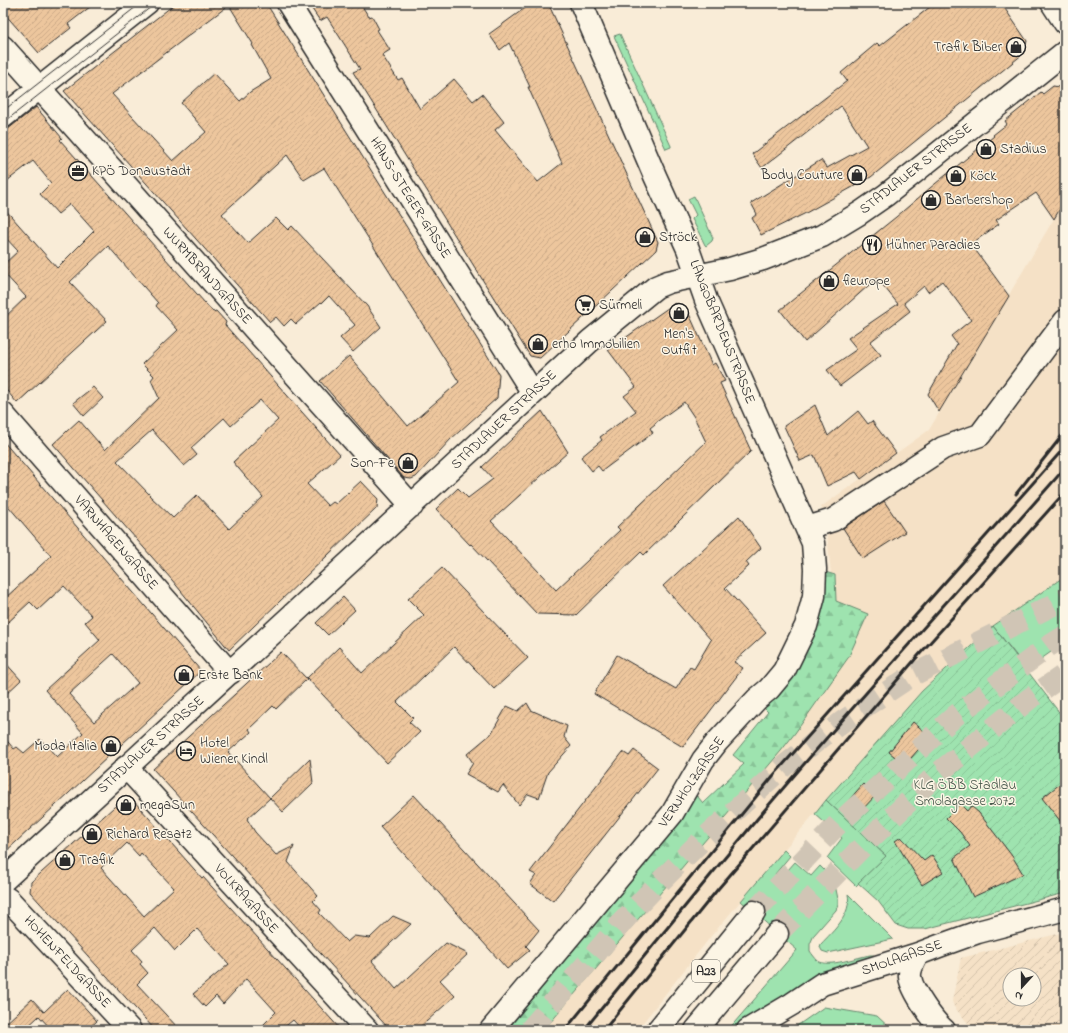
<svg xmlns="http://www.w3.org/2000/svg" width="1068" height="1033" font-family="'Indie Flower',sans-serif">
<defs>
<pattern id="industrial-furrows" width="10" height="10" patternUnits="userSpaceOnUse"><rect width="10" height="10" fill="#f5e1c6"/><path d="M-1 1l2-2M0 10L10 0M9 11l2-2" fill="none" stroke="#d2c1aa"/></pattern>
<pattern id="forest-firs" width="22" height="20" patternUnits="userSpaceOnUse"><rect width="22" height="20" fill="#9ee3af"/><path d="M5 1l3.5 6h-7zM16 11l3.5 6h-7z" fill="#88c397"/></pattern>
<pattern id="garden-furrows" width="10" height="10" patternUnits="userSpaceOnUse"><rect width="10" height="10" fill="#9ee3af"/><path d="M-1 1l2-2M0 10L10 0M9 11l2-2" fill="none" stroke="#88c397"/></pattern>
<pattern id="building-hatch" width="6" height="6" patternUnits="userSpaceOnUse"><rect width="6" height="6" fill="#edc69d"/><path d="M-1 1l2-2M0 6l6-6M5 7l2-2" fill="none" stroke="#cbaa87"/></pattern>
</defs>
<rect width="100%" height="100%" fill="#f9ecd7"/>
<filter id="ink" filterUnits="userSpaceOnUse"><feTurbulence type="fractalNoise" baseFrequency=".025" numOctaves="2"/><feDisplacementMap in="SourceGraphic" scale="8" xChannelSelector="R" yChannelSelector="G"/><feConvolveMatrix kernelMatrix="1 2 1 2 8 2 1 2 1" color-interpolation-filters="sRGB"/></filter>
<g filter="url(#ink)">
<path fill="#f5e1c6" d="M1065,200V576L993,626L922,691L826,800L712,935L637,1030H544L795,733L836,601L835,575L831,574L826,523L825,515L821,507L929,430Z"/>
<path fill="url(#industrial-furrows)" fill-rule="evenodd" d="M1065,932V1030H974L954,1007L952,1001L961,958ZM1010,975H1034V999H1010Z"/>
<path fill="#9ee3af" stroke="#64876d" d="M620,34L671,146V147L666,149L614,36Z
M694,196L713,238L712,241L706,246L705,245L692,219L696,215L688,199Z
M1065,576V642L1027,669L993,626Z
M826,800L886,856L856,886L827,858L842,838L815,814Z
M784,850L790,856L775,874L780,879L795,862L811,876L820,866L834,880L838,899V905L836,910L814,935L810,944V951C812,954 815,958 818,961C828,968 858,957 870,955H874L876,958L816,980L737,1030H728L797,950L741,901Z
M848,894L893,939L828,953L822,951L820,947L821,944C833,931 852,915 848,894Z
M824,1007L877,1016L892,1030H791Z"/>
<path fill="url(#forest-firs)" stroke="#64876d" d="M822,571L835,575L836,601L868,614L848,658L795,733L781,751L544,1030H507L632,879L643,860L694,795L698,797L703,803L744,764L733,755L768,712L762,706Z"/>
<path fill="url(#garden-furrows)" stroke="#64876d" d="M993,626L1065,720V893L925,929H908L896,925L878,901L858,883L886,856L826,800L922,691Z"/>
<path fill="url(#building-hatch)" stroke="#2b2b2b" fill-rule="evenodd" d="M3,3H95L68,24L71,28L39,53L3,12Z
M176,3H266L499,374L497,398L451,439L416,477L411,479L404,478L320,381L349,356L408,426L459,382L324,168L304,180L287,155L222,214L248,243L276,218L288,230L292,226L367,306L381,327L353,352L340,338L355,325L329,296L322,303L321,302L296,324L291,319L284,326L276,317L270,322L64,91ZM229,5L253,44L252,45L271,79L250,92L240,101L214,73L181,103L206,132L173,161L112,94Z
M308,3H360L369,17L372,16L379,29L377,30L390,50L382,55L398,80L402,78L420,109L454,79L473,101L482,94L504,122L495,130L538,182L562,163L528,87H530L509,43L500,50L489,34L532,3H548L658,242L656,250L540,358L530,356L353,72L360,69L327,17L320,21Z
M935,3H1001L1027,41L1023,54L871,177L804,214L761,235L752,218L757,214L751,203L821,160L827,168L867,146L841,106L762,168L752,154L847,81L841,73L877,43L880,46Z
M1053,86L1065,88V200L1054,219L1036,193L996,220L999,224L971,244L1009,296L939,412L928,394L957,344L951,336L971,320L942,281L928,292L924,286L904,303L910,311L870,342L881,355L840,386L827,370L857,349L848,338L898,304L877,278L805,342L780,310L896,217L930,188L994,136L993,135L1007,124L1005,121L1041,92L1043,94Z
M36,107L62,138L60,140L213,312L216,311L226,322L225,325L340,455L307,484L328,506L333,502L336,504L361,481L378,499L377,508L229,650L172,580L53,444L79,420L105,450L159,398L151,380L154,376L142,364L178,330L156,306L158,303L108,246L70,282L107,321L17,403L3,386V319L26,297L3,272V265L18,251L3,235V207L57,268L94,231L70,204L58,214L40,194L51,183L33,161L3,184V133ZM260,400L278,420L233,462L263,497L229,529L197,495L173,518L149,495H150L117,461L152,430L184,466L197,455L191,448L224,418L231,426Z
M675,303L686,307L712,365L715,363L725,381L720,383L751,451L644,555L641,552L576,615L537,614L471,544L470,545L436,509L458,488L468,498L493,479L482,467L542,411L568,452L491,521L556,590L620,530L617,527L706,442L694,417L684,402L655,423V424L650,428L653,433L602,471L598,466L592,471L581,457L602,440L600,437L636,411L624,396L636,387L608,350Z
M93,387L103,398L84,416L73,403Z
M815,405L828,436L858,411L868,424L872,421L896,453L861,479L856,472L827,486L814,455L800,461L784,426Z
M3,441L201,671L3,854V736L14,749L17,747L24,753L40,739L57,757L83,733L45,690L100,640L85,622L92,616L64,586L38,610L30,602L3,627V600L51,556L3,500ZM113,654L138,683L94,722L69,694Z
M884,501L905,532L863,559L843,528Z
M739,516L761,548L746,562L749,566L725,588L766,633L734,662L743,668L683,747L594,694L617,655L676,689L690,667L694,669L711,640L663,586Z
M442,568L528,658L494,689L454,647L397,702L413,718L409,722L420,732L387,763L307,678L339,647L362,673L424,615L408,599Z
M343,597L355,610L328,635L316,623Z
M281,652L307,679L276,709L273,706L249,729L251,732L228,752L270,798L310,759L313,783L283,812L270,798L247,819L255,832L276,855L294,846L288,862L318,896L313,901L321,910L319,913L347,942L354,936L370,938L393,916L411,924L372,961L396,989L446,943L468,954L440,980L455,996L417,1030H390L153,769Z
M3,660L21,680L3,697Z
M527,703L531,710L567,726L564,737L571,746L548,772L539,798L528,794L519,805L503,785L498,792L466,774L473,763L467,754L491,734L507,706L518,711Z
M913,722L930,736L905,765L889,752Z
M634,750L658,768L553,901L530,884L536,875L530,872L623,752L629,756Z
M1065,780V827L1042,798Z
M863,784L875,796L861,811L849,800Z
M414,795L539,930L526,946L530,950L507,969L380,827Z
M124,798L133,800L202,878L203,877L341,1030H302L293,1020L281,1030H258L276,1012L246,979L223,1004L216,996L205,1007L193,994L229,964L197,929L175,951L155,928L132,950L142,961L140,964L148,973L137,984L180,1030H155L30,892L31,882ZM127,843L139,856L141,853L174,888L144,916L101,868Z
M960,804L967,811L971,806L979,813L1012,856L1023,874L973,897L954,858L970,846L960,832L946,818Z
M901,837L924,861L932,855L943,872L922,885L895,841Z
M68,989L97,1021L87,1030H52L39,1016L24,1030H3V1026L32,999L44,1012Z"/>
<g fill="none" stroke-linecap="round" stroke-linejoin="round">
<path stroke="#d0c5b5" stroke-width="22" stroke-dasharray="22 11" stroke-linecap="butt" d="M754,912L838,824L955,716L1049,646L1065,636
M777,934L867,842L936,775L1029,699L1065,674
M530,1030L624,920L656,886L695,847L784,766L842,722L911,676L1065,599"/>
<g stroke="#2b2b2b" stroke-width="25">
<path id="minor" d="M288,3L533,393
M1052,3L1065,23
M3,47L412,506
M3,117L147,3
M3,414L230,673
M807,528L833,520L943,448L980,435L1065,321
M126,767L367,1030
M3,881L590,341L656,287L668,282L730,269L763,259L822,236L860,213L886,195L1065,52
M3,896L9,900L130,1030
M918,954C914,961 909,969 910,977C912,991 934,1022 944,1030
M491,1030L672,814L703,760L717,742L757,699L769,689L784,671L806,626L814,596L815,569L813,543L706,300L688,249L655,176L581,3
M748,1030L792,1004L822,984L918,954L939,946L978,932L1065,909"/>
</g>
<g stroke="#2b2b2b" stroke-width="25">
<path id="highway" d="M658,1030L754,912
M696,1030L777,934"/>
</g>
<use href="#minor" stroke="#fcf5e5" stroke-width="22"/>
<use href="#highway" stroke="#fcf5e5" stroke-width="22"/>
<path stroke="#2b2b2b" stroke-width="1" d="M3,111L141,3
M3,123L156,3"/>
<path stroke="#2b2b2b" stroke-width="3" d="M1016,494L1065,432
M565,1030L773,776L1065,447
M584,1030C645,955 706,880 768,806C865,692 966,581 1065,468
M604,1030L718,889L918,656L1065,492"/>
</g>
</g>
<defs>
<g id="shop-ring" transform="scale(1)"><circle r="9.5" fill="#fcf5e5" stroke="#2b2b2b" stroke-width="1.5"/><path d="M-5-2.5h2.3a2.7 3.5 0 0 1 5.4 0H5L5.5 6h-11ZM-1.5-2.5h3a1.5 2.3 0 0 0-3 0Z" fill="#2b2b2b"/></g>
<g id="office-ring" transform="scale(1)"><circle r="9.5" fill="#fcf5e5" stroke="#2b2b2b" stroke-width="1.5"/><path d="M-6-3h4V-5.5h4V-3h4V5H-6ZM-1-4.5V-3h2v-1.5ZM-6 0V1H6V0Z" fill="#2b2b2b"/></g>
<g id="restaurant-ring" transform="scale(1)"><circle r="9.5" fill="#fcf5e5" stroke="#2b2b2b" stroke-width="1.5"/><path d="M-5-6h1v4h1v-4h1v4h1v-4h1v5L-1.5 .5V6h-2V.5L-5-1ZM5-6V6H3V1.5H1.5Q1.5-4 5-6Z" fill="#2b2b2b"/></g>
<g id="supermarket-ring" transform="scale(1)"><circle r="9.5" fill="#fcf5e5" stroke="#2b2b2b" stroke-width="1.5"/><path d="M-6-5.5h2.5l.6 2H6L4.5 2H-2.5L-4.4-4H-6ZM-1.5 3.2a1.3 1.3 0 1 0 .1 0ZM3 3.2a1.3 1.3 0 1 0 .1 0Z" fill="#2b2b2b"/></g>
<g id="hotel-ring" transform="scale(1)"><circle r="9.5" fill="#fcf5e5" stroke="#2b2b2b" stroke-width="1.5"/><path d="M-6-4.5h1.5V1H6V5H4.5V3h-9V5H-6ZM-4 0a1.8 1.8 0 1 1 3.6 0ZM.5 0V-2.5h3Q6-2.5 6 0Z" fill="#2b2b2b"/></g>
</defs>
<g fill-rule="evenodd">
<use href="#shop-ring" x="1016" y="47"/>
<use href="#shop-ring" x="986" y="149"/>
<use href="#office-ring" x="78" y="171"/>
<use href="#shop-ring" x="857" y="175"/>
<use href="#shop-ring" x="956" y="176"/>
<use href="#shop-ring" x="931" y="200"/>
<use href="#shop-ring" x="645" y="237"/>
<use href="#restaurant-ring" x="872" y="245"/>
<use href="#shop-ring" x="829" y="281"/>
<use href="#supermarket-ring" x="585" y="305"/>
<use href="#shop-ring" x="679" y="313"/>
<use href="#shop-ring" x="538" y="344"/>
<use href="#shop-ring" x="408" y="463"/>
<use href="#shop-ring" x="184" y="675"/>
<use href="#shop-ring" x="111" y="746"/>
<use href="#hotel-ring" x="186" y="751"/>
<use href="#shop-ring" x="126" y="805"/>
<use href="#shop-ring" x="92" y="834"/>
<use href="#shop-ring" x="65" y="860"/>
</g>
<g text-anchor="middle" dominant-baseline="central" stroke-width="3" stroke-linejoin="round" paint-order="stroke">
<rect fill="#fcf5e5" stroke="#6a6863" stroke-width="1" x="692" y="960" width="28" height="22" rx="3"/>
<g font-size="13" font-weight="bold" fill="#2b2b2b">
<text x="706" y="971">A23</text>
</g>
<g font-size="14" fill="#2b2b2b" stroke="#fcf5e5" text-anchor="start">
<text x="1002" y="47" text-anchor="end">Trafik Biber</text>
<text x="1000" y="149">Stadius</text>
<text x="92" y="171">KPÖ Donaustadt</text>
<text x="843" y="175" text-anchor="end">Body Couture</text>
<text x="970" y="176">Köck</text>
<text x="945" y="200">Barbershop</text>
<text x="659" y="237">Ströck</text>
<text x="886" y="245">Hühner Paradies</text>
<text x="843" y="281">fleurope</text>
<text x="599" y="305">Sürmeli</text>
<text x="679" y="334" text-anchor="middle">Men's<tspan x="679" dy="16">Outfit</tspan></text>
<text x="552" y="344">erho Immobilien</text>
<text x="394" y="463" text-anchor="end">Son-Fe</text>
<text x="198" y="675">Erste Bank</text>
<text x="200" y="743">Hotel<tspan x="200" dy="16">Wiener Kindl</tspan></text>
<text x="97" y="746" text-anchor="end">Moda Italia</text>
<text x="140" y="805">megaSun</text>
<text x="106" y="834">Richard Resatz</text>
<text x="79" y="860">Trafik</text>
</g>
<g font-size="14" fill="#2b2b2b" stroke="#fcf5e5">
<text transform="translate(916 169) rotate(-38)">STADLAUER STRASSE</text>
<text transform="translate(410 198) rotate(58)">HANS-STEGER-GASSE</text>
<text transform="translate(207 276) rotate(48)">WURMBRANDGASSE</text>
<text transform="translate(722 332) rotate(68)">LANGOBARDENSTRASSE</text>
<text transform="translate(504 420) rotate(-43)">STADLAUER STRASSE</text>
<text transform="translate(116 543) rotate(49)">VARNHAGENGASSE</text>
<text transform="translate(151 745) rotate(-42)">STADLAUER STRASSE</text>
<text transform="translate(692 782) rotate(-56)">VERNHOLZGASSE</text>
<text transform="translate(246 899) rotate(48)">VOLKRAGASSE</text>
<text transform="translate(902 958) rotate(-19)">SMOLAGASSE</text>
<text transform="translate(67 962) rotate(47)">HOHENFELDGASSE</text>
</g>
<g font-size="14" fill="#48594c" stroke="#fcf5e5">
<text x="965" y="785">KLG ÖBB Stadlau<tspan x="965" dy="16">Smolagasse 2072</tspan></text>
</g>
</g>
<rect width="1068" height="1033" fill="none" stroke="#fcf5e5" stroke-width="16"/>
<rect x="8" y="8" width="1052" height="1017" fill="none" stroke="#2b2b2b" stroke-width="1.5" filter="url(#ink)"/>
<g transform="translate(1022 987) rotate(201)"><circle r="19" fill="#fcf5e5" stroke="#a8a49b"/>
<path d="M0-3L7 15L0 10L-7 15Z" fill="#2b2b2b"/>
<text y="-6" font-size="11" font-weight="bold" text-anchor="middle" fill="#2b2b2b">N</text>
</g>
</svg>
